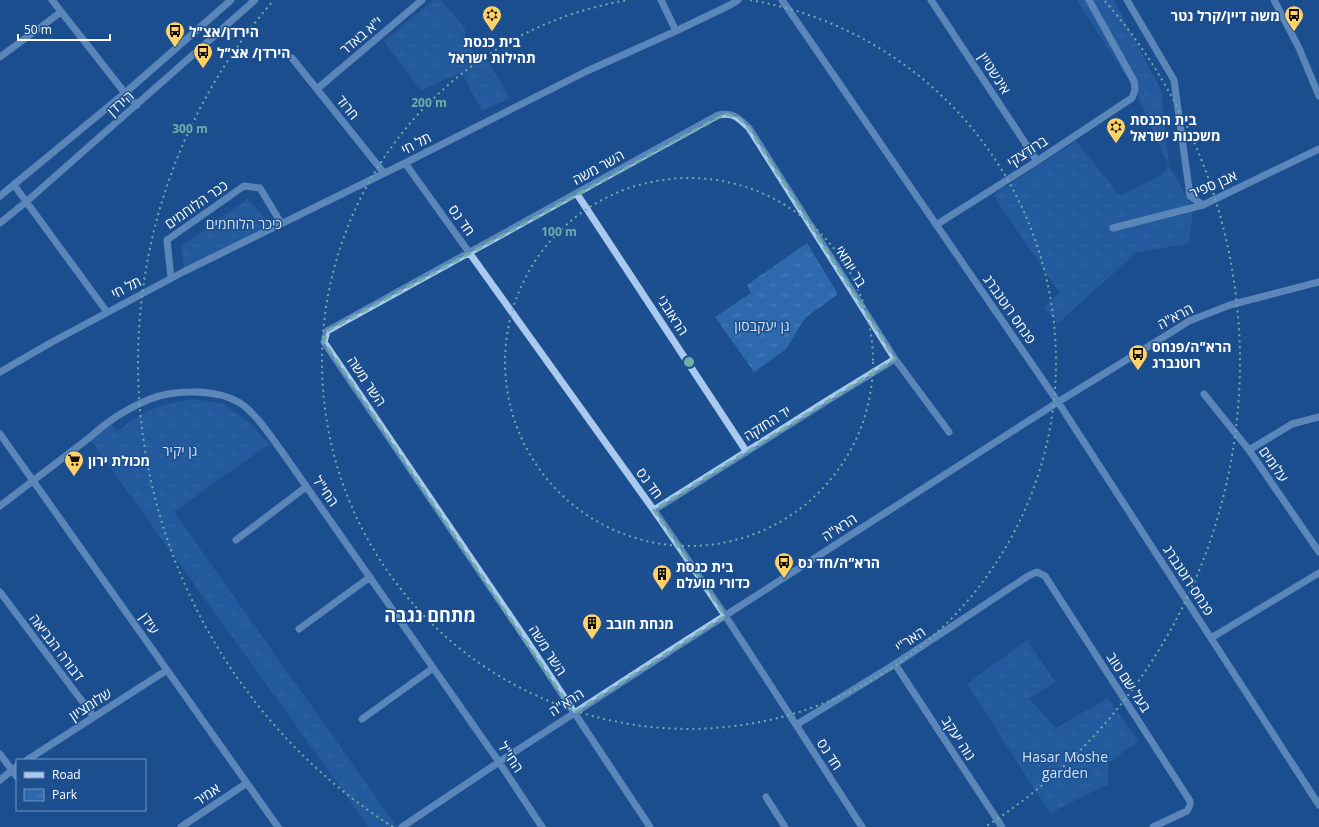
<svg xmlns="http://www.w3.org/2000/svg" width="1319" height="827" font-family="'Open Sans',Heebo,sans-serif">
<defs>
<pattern id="park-tufts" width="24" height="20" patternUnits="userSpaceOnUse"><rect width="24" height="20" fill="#2e69ad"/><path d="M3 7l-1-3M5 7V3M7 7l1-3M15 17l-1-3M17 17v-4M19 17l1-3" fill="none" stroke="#4d80b9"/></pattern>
</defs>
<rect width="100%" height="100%" fill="#1b4f8f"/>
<path fill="url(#park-tufts)" d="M433,0H441L465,28V45L489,62L510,98L482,111L461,72L421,91L384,41Z
M1077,0H1114L1161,90L1169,166L1193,208L1189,243L1136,253L1058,323L1043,307L1060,293L993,195L1076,141L1120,196L1161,175L1169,166L1135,90Z
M248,199L273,227L185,271L181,246Z
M807,243L838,294L805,318L786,349L754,372L715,317L751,293L747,285Z
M195,399L223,404L250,423L269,444L174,512L397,827H369L89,438L110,422L117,432C132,420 149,408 167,404C176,401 186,401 195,399Z
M1027,640L1055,682L1029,699L1056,728L1108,698L1138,741L1108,763V784L1050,813L967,684Z"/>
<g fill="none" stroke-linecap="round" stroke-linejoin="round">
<path stroke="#a9c9ee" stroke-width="7" d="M52,0L125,93L137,105
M661,0L676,31
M782,0L1058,402L1319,805
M931,0L1037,161
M1127,0L1174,80L1190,196L1203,205
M1274,0L1299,48L1319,96
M0,57L61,12
M292,58L384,173
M317,89L422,0
M405,163C487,279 571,393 653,509C726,613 793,721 862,827
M14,185L107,312
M577,194L746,451
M0,196L125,93L231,0
M0,223L26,202L255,0
M936,225L1037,161L1132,98L1135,90L1134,81L1089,0
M1113,228L1203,205L1319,149
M171,278L167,240L244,186L260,188L281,223
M0,372L52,342L185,271L405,163L587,71L676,31L730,5L738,0
M1204,394L1249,450L1319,552
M0,434L278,827
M1249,450L1292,424L1319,417
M0,506L89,438C106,422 128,408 150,399C175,389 217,389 240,403C256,413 274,441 285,456L499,762L542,827
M654,510L825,402L895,359
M236,540L306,487
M0,592L94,717
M299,629L370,577
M1211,638L1319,573
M895,664L1002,827
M362,719L433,668
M796,725L895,664L1028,576L1037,572L1045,576L1190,801V805L1187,811L1153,827
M0,754L17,777
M27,760L167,670
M0,780L17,766
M766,797L785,827
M181,827L247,783
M402,827L499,762L673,649L1058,402L1162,338L1189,321L1230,305L1319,282
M650,827L525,638L324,342L327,331L718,115C734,112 738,118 749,128L895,359L949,432"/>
</g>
<path d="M0 0H1319V827H0ZM725,114L739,118L749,128L895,359L654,510L725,616L574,713L324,342L327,331Z" fill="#1b4f8f" fill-opacity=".55" fill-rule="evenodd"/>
<path fill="none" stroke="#6fada8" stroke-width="3" stroke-dasharray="8 5" stroke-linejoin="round" d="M725,114L739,118L749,128L895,359L654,510L725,616L574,713L324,342L327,331Z"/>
<g fill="none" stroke="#6fada8" stroke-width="2" stroke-dasharray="2 4">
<circle cx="689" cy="362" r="184"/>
<path d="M750 0A367 367 0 1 1 628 0"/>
<path d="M393 827A551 551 0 0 1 273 1M1105 1A551 551 0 0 1 985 827"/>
</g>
<defs>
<g id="synagogue-pin" transform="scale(1)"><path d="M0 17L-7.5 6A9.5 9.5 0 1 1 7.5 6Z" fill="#ffd166" stroke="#1b4f8f"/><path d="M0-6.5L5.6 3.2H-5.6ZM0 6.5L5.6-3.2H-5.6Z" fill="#111"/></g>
<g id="bus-pin" transform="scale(1)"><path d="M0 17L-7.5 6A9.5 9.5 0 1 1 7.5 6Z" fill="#ffd166" stroke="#1b4f8f"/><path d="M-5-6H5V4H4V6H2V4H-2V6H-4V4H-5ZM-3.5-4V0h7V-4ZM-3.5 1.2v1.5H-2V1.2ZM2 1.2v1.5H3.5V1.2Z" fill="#111"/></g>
<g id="supermarket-pin" transform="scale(1)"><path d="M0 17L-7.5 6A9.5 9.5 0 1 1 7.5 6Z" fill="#ffd166" stroke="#1b4f8f"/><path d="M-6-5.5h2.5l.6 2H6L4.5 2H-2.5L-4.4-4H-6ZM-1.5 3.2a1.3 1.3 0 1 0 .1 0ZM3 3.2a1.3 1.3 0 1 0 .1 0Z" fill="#111"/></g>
<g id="building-pin" transform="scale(1)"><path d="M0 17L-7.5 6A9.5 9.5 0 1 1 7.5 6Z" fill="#ffd166" stroke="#1b4f8f"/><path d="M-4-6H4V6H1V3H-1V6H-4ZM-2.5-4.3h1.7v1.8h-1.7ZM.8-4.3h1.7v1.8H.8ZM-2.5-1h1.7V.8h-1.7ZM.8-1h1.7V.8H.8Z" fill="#111"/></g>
</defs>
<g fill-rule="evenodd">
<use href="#synagogue-pin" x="492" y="15"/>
<use href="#bus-pin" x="1294" y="15"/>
<use href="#bus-pin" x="175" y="31"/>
<use href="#bus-pin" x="203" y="52"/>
<use href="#synagogue-pin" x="1116" y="127"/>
<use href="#bus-pin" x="1138" y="354"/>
<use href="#supermarket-pin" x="74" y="460"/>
<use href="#bus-pin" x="784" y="562"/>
<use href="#building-pin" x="662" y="574"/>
<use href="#building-pin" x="592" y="623"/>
</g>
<g text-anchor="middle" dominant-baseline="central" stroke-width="3" stroke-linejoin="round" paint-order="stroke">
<g font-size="14" font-weight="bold" fill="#fff" stroke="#1b4f8f" text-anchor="start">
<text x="1280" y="15" text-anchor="end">משה דיין/קרל נטר</text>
<text x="189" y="31">הירדן/אצ״ל</text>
<text x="492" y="41" text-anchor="middle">בית כנסת<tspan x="492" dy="16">תהילות ישראל</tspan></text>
<text x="217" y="52">הירדן/ אצ״ל</text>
<text x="1130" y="119">בית הכנסת<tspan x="1130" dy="16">משכנות ישראל</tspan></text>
<text x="1152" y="346">הרא״ה/פנחס<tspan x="1152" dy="16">רוטנברג</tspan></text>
<text x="88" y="460">מכולת ירון</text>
<text x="798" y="562">הרא״ה/חד נס</text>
<text x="676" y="566">בית כנסת<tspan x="676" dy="16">כדורי מועלם</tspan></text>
<text x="606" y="623">מנחת חובב</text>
</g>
<g font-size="14" fill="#fff" stroke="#1b4f8f">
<text transform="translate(361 35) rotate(-40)">י"א באדר</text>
<text transform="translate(995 73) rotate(57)">אינשטיין</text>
<text transform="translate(120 103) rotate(-41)">הירדן</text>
<text transform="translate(348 107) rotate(51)">חרוד</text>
<text transform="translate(416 143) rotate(-27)">תל חי</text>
<text transform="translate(1027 151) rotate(-33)">ברודצקי</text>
<text transform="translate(598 167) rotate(-29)">השר משה</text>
<text transform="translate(1213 184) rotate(-23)">אבן ספיר</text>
<text transform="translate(196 204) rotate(-35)">ככר הלוחמים</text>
<text transform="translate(462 220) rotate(55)">חד נס</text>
<text transform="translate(851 266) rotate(58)">בר יוחאי</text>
<text transform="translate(126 287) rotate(-27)">תל חי</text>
<text transform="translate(1010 309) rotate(55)">פנחס רוטנברג</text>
<text transform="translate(673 315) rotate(57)">הראובני</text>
<text transform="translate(1175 316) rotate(-28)">הרא"ה</text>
<text transform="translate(367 381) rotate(56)">השר משה</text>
<text transform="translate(767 423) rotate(-32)">יד החזקה</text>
<text transform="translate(1274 464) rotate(55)">עלומים</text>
<text transform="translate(650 483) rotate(54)">חד נס</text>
<text transform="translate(326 491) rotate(55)">החי"ל</text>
<text transform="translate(839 527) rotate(-33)">הרא"ה</text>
<text transform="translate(1189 580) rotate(57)">פנחס רוטנברג</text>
<text transform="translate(150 623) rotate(55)">עידן</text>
<text transform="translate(910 639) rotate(-34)">האר"י</text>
<text transform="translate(57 647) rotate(53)">דבורה הנביאה</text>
<text transform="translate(548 650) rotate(57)">השר משה</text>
<text transform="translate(1129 682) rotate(57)">בעל שם טוב</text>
<text transform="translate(566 702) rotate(-33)">הרא"ה</text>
<text transform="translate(90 704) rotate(-33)">שלומציון</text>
<text transform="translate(959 738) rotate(57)">נוה יעקב</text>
<text transform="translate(830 754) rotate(57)">חד נס</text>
<text transform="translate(511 757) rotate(56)">החי"ל</text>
<text transform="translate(207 794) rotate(-34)">אמיר</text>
</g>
<g font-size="14" fill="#cfe3fa" stroke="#1b4f8f">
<text x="244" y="223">כיכר הלוחמים</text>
<text x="762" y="325">גן יעקבסון</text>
<text x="180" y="450">גן יקיר</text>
<text x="1065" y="756">Hasar Moshe<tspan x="1065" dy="16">garden</tspan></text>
</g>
<g font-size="18" font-weight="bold" fill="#fff" stroke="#1b4f8f">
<text x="430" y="615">מתחם נגבה</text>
</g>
</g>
<circle cx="689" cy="362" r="6" fill="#6fada8" stroke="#1b4f8f" stroke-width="2"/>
<g font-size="12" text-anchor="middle" font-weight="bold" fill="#6fada8" stroke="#1b4f8f" stroke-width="3" stroke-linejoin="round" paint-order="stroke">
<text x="429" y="107">200 m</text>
<text x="190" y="133">300 m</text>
<text x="559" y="236">100 m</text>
</g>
<rect x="16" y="759" width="130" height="52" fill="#1b4f8f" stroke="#7695bc"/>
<rect x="24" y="772" width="20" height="6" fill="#a9c9ee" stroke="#7695bc"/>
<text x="52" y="779" font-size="12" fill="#ffffff">Road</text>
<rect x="24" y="789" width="20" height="12" fill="url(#park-tufts)" stroke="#7695bc"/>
<text x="52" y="799" font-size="12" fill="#ffffff">Park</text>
<path d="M18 34v6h92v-6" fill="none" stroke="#ffffff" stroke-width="2"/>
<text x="24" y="34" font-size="12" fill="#ffffff" stroke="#1b4f8f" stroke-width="3" paint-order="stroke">50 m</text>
</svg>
